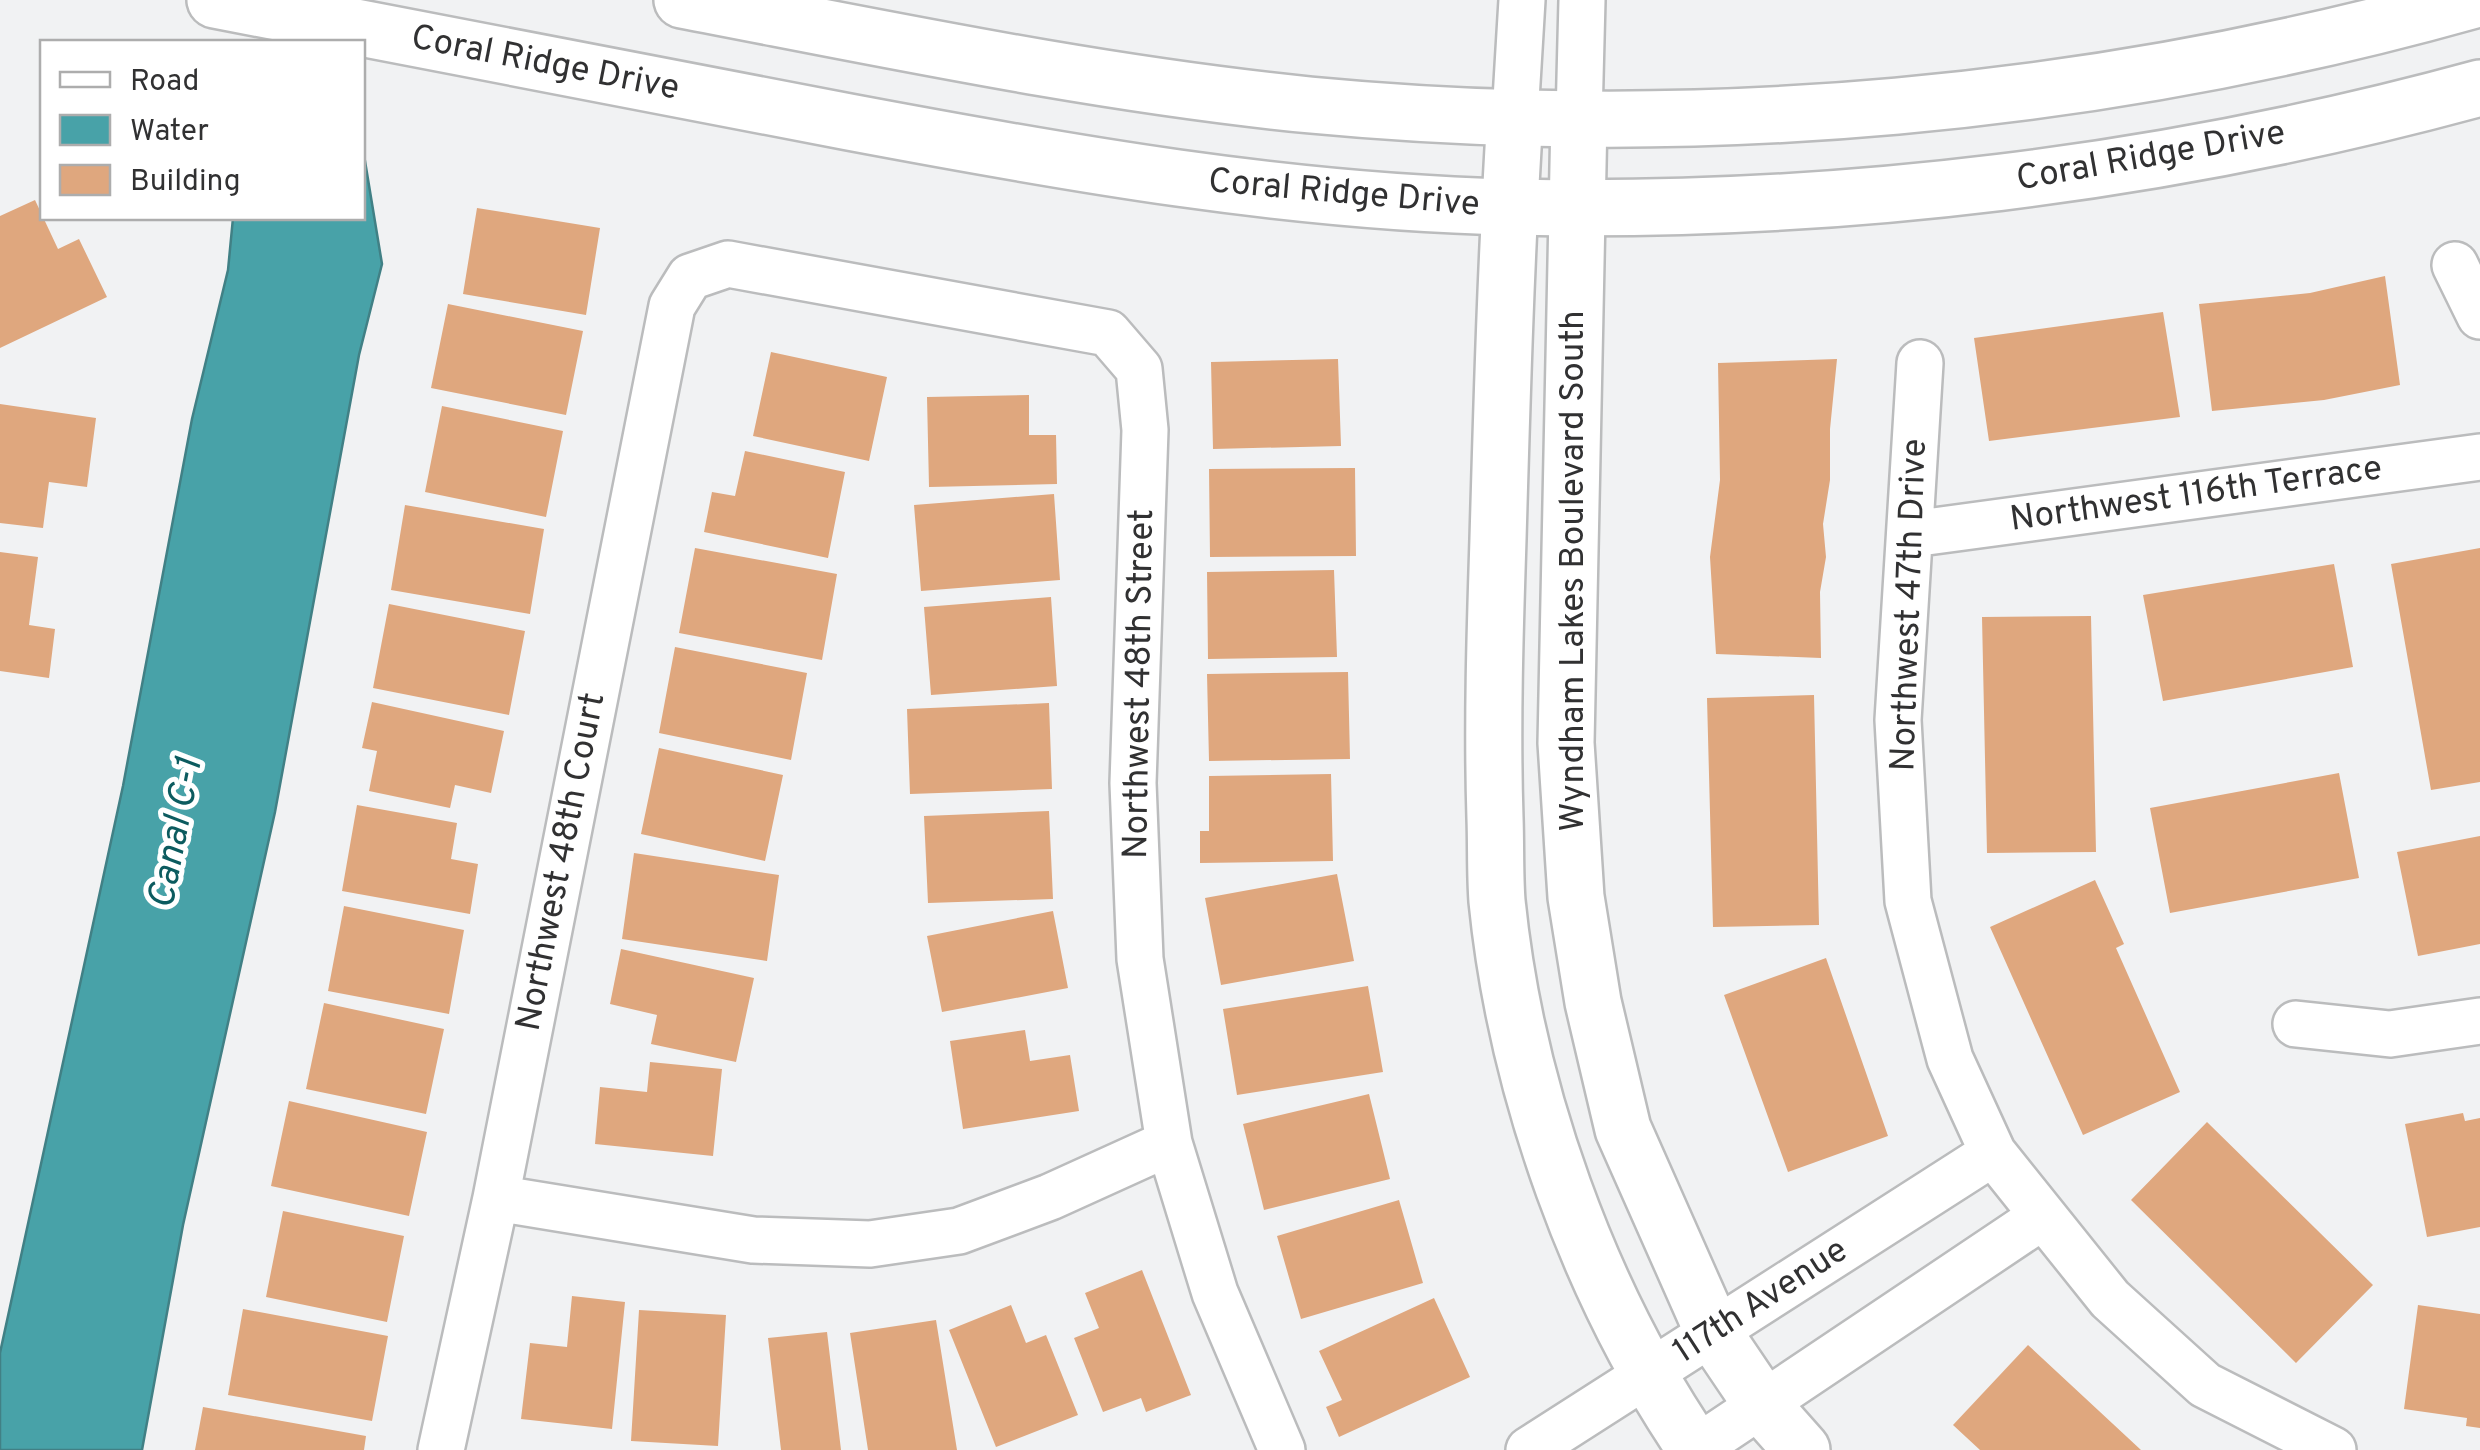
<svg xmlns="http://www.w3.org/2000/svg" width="2480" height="1450" font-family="Overpass,sans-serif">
<rect width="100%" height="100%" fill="#f1f2f3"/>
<path fill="#48a2a8" stroke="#418085" stroke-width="2.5" d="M363,149L382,264L359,355L275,812L183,1225L142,1450H0V1353L123,786L192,419L228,270L233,218H362Z"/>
<path fill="#dfa77e" d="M35,200L58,249L79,239L107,297L0,348V216Z
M477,208L600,228L586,315L463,294Z
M2385,276L2400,385L2324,400L2212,411L2199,304L2310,293Z
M448,304L583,331L566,415L431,388Z
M2163,312L2180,417L1989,441L1974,338Z
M771,352L887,377L869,461L753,436Z
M1338,359L1341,446L1213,449L1211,362Z
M1837,359L1830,429V480L1823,524L1826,557L1820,592L1821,658L1716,654L1710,557L1720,480L1718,363Z
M1029,395V435H1056L1057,484L929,487L927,397Z
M0,404L96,418L87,487L49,482L43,528L0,523Z
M442,406L563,431L546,517L425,492Z
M745,451L845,472L828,558L704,532L712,492L735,496Z
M1355,468L1356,556L1210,557L1209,469Z
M1054,494L1060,580L921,591L914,505Z
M405,505L544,529L530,614L391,590Z
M695,548L837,574L822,660L679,633Z
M2480,548V782L2431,790L2391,564Z
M0,552L38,557L29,625L55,629L49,678L0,671Z
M2334,564L2353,667L2163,701L2143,595Z
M1334,570L1337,657L1208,659L1207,572Z
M1051,597L1057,686L931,695L924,607Z
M389,604L525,631L509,715L373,688Z
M2091,616L2096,852L1987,853L1982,617Z
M675,647L807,673L791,760L659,733Z
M1348,672L1350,759L1209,761L1207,674Z
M1814,695L1819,925L1713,927L1707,698Z
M372,702L504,731L491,793L455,785L450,808L369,791L377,751L362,748Z
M1049,703L1052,789L910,794L907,709Z
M659,748L783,775L765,861L641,834Z
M2339,773L2359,878L2170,913L2150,808Z
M1331,774L1333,861L1200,863V831H1209V776Z
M357,805L457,823L451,859L478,864L470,914L342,891Z
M1049,811L1053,899L928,903L924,816Z
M2480,836V944L2418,956L2397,852Z
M634,853L779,875L767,961L622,939Z
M1337,874L1354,961L1221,985L1205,898Z
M2095,880L2124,944L2116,948L2180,1092L2083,1135L1990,927Z
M344,906L464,930L449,1014L328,991Z
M1053,911L1068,988L942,1012L927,936Z
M621,949L754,978L736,1062L651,1044L657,1015L610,1004Z
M1826,958L1888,1136L1788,1172L1724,995Z
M1368,986L1383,1072L1237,1095L1223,1009Z
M324,1003L444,1029L426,1114L306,1089Z
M1025,1030L1030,1061L1070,1055L1079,1111L963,1129L950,1041Z
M650,1062L722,1069L713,1156L595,1144L600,1087L647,1092Z
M1369,1094L1390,1179L1264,1210L1243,1124Z
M289,1101L427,1132L409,1216L271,1186Z
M2463,1113L2465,1121L2480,1118V1227L2427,1237L2405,1124Z
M2207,1122L2373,1285L2296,1363L2131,1200Z
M1399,1200L1423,1283L1301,1319L1277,1236Z
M283,1211L404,1236L387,1322L266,1297Z
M1142,1270L1191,1395L1146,1412L1141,1398L1103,1412L1074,1338L1099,1328L1085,1293Z
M572,1296L625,1302L612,1429L521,1419L530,1343L567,1347Z
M1434,1298L1470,1377L1339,1437L1326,1407L1342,1400L1319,1351Z
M1011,1305L1026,1343L1046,1335L1078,1415L996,1447L949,1330Z
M2418,1305L2480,1314V1428L2466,1426L2467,1418L2404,1409Z
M243,1309L388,1336L372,1421L228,1395Z
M639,1310L726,1315L718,1446L631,1441Z
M936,1320L957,1450H868L850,1333Z
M827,1332L841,1450H781L768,1338Z
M2028,1345L2141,1450H1980L1953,1425Z
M203,1407L366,1436L364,1450H195Z"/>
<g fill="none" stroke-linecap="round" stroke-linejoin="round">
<g stroke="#bbbcbd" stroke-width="50">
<path id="minor" d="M1515,116L1522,0
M1579,118L1582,0
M2455,265L2480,316
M1920,363L1898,720L1908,901L1950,1059L1993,1153L2110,1299L2205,1385L2333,1450
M1912,534L2480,457
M2296,1024L2390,1034L2480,1021
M496,1198L753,1240L870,1244L959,1231L1050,1197L1169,1143
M441,1450L496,1198L672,306L690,277L728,264L1108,333L1139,369L1145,430L1133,783L1140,959L1169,1143L1215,1293L1282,1450
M1529,1450L1993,1153
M1694,1450L2043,1216"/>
</g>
<g stroke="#bbbcbd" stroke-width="60">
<path id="tertiary" d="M1515,116C1506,257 1502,398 1498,539C1495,632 1492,725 1495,818C1496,846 1495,874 1497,901C1516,1090 1589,1294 1696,1450
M1579,118L1566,743L1576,897L1593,1002L1623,1129L1713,1332L1763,1406L1802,1450"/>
</g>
<g stroke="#bbbcbd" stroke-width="60">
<path id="secondary" d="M215,0C426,41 637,83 849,122C1067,163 1288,202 1511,207C1837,214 2166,174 2480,88
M682,0C891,40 1099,84 1310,105C1700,142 2097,106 2474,0"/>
</g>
<use href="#minor" stroke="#fff" stroke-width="45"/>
<use href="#tertiary" stroke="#fff" stroke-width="55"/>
<use href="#secondary" stroke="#fff" stroke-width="55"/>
</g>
<g text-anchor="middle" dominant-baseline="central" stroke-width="10" stroke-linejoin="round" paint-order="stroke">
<g font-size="35" fill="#313132" stroke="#fff">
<text transform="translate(545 64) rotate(11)">Coral Ridge Drive</text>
<text transform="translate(2151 157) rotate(-10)">Coral Ridge Drive</text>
<text transform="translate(1344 194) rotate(5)">Coral Ridge Drive</text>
<text transform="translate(2196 495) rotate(-8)">Northwest 116th Terrace</text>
<text transform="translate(1574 571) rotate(-90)">Wyndham Lakes Boulevard South</text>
<text transform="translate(1910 605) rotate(-88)">Northwest 47th Drive</text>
<text transform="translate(1140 684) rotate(-89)">Northwest 48th Street</text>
<text transform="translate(562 862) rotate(-79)">Northwest 48th Court</text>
<text transform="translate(1761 1302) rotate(-33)">117th Avenue</text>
</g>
<g font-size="38" font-style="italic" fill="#0c5b5f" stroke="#fff">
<text transform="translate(177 834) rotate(-79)">Canal C-1</text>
</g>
</g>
<rect x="40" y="40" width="325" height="180" fill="#ffffff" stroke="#adadad" stroke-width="2.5"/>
<rect x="60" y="72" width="50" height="15" fill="#ffffff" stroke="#adadad" stroke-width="2.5"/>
<text x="130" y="90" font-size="30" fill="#313132">Road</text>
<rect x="60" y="115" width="50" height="30" fill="#48a2a8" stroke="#adadad" stroke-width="2.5"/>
<text x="130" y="140" font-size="30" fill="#313132">Water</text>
<rect x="60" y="165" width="50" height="30" fill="#dfa77e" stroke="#adadad" stroke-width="2.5"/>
<text x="130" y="190" font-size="30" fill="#313132">Building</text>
</svg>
